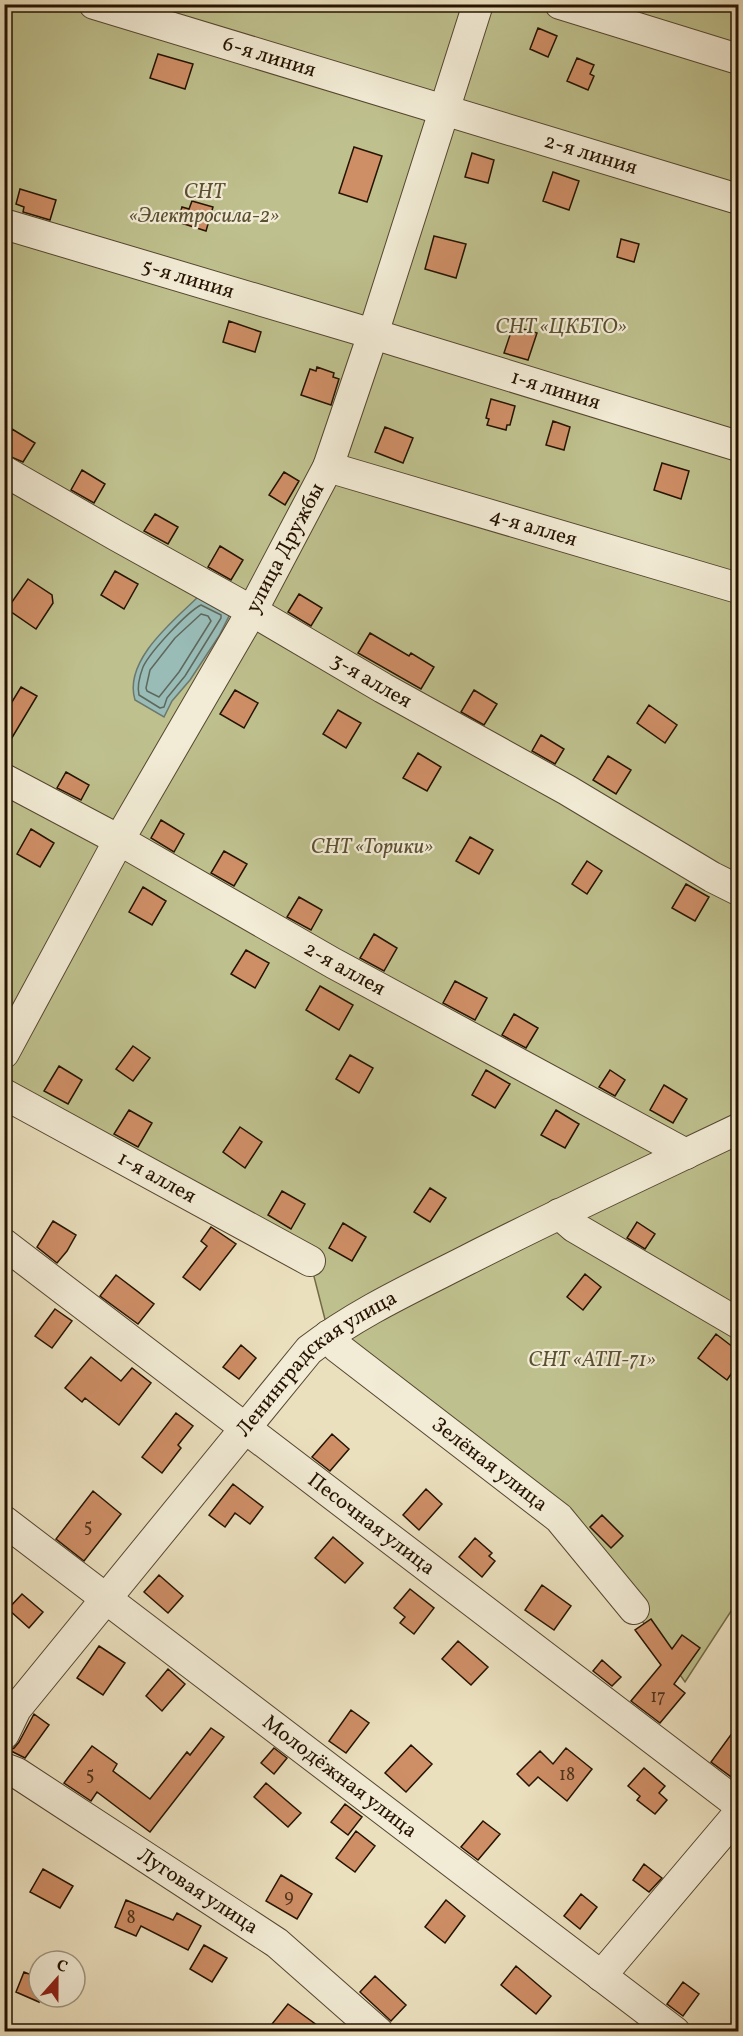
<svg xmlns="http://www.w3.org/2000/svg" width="743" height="2036" font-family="Vollkorn,serif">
<rect width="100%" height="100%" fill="#ebe0be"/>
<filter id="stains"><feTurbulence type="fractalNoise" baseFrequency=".00333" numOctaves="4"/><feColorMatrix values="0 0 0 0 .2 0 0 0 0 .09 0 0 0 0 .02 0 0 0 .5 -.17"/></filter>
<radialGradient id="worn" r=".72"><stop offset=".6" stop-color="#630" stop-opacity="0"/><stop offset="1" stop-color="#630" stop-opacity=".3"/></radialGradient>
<path fill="#bec08d" stroke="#726a46" stroke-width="1.5" d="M4,5H738V1607L735,1605L685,1682L638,1615L559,1518L329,1335L310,1261L5,1094Z"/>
<path fill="#99bcb7" stroke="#6b786e" stroke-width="1.5" d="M198,597L230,614L219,636L190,680L172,701L164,717L135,700C123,661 173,621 198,597Z"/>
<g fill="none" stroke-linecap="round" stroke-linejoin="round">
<path stroke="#5f685c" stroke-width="1.5" d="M201,605L221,615V618L185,676L167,698L164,707L160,708L139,695C137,687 140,675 143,667C150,652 187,612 201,605Z
M201,614L208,616L211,621L179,672L159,697L147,691L146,688L150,670L175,638Z"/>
</g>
<path fill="#ce8e66" stroke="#251300" stroke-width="1.5" d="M538,28L557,36L548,57L530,49Z
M158,54L193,64L185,89L150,78Z
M577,58L594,65L590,74L594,76L588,90L567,81Z
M354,147L382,156L367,202L339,193Z
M472,153L494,160L488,183L465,177Z
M553,172L579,181L569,210L543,201Z
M20,189L56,200L50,220L23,212L24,207L16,204Z
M192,201L213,207L206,231L178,222L182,207L189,209Z
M434,236L466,244L456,278L425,269Z
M621,239L639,244L634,262L617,257Z
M229,321L261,332L255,352L223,342Z
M513,326L537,333L528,360L504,353Z
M317,367L334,373L333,377L339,379L331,405L301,395L310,369L316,371Z
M491,399L515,406L510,425H507L506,430L487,425L489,419L486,418Z
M553,421L570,427L564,450L546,445Z
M385,427L413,438L403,463L375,452Z
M12,429L35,443L23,462L4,454V441Z
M662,463L689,471L681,499L654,490Z
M82,470L105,484L94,503L71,490Z
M284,472L299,481L285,505L269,495Z
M155,514L178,527L168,544L144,531Z
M220,546L243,560L231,580L208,567Z
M115,571L138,584L124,609L101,595Z
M28,579L52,595L53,603L36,629L7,609Z
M299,594L322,608L311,626L288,612Z
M370,633L409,656L411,653L434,667L421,689L358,653Z
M21,687L37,696L4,751V715Z
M235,690L258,703L244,728L220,714Z
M474,690L497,704L484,725L461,712Z
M649,705L677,725L665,743L637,723Z
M338,710L361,723L346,748L323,734Z
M541,735L564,749L555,764L532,751Z
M418,753L441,767L427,791L403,778Z
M608,756L631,770L616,794L593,780Z
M66,772L89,785L81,800L57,788Z
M161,820L184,834L174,852L151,838Z
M31,829L54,843L40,867L17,854Z
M470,837L493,850L479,874L456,861Z
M224,851L247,864L234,886L211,873Z
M587,861L602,871L587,894L572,884Z
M686,884L709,897L695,921L672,908Z
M143,887L166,901L152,925L129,912Z
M299,897L322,910L311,930L287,917Z
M374,934L397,948L384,971L360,958Z
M246,950L269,963L255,988L231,974Z
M455,981L487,998L475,1020L443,1003Z
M320,986L353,1005L339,1030L306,1010Z
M514,1014L538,1028L526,1048L502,1035Z
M133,1046L150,1058L133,1081L116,1069Z
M350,1055L373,1068L359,1093L336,1079Z
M59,1066L82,1080L68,1104L44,1091Z
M486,1070L510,1084L495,1108L472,1095Z
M610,1070L625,1080L615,1096L599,1087Z
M664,1085L687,1099L673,1123L650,1110Z
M129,1110L152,1123L138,1147L114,1134Z
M556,1110L579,1124L565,1148L541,1135Z
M240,1127L262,1142L245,1168L223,1152Z
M430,1188L446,1198L430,1222L414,1212Z
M282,1191L305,1204L291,1229L268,1215Z
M53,1221L76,1235L67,1251L57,1263L37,1247Z
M637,1222L655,1234L645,1249L627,1238Z
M343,1223L366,1237L352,1261L329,1248Z
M211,1227L236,1244L200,1290L183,1277L207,1246L201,1241Z
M585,1274L601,1287L583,1310L567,1297Z
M116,1275L154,1304L138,1324L100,1296Z
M55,1309L72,1321L52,1348L35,1336Z
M716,1334L738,1351V1364L727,1380L698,1358Z
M241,1345L256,1358L239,1379L223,1367Z
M91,1357L121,1381L132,1368L151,1383L119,1425L85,1398L82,1402L65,1388Z
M176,1413L193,1426L178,1445L181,1448L162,1473L142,1457Z
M332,1434L349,1449L330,1471L312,1457Z
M233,1484L263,1507L250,1524L235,1513L225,1527L209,1515Z
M426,1489L442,1504L419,1530L403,1515Z
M93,1491L121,1514L84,1561L56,1539Z
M602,1515L623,1536L611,1548L590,1527Z
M333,1537L363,1563L345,1583L315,1558Z
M475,1538L492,1553L489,1556L495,1561L482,1577L459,1557Z
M159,1575L183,1596L168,1613L144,1592Z
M542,1585L571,1606L554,1630L525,1610Z
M410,1589L434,1608L414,1634L400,1623L405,1617L394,1608Z
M22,1594L43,1612L29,1628L8,1609Z
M651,1619L672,1649L682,1635L700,1648L674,1684L685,1693L660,1723L631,1701L661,1665L635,1630Z
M458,1641L488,1667L471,1685L442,1659Z
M99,1646L125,1663L103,1695L77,1678Z
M602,1660L621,1677L612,1686L593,1671Z
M168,1669L185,1684L162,1711L146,1696Z
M351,1710L369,1723L346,1753L329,1741Z
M34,1714L49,1725L25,1758L9,1750L14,1748L19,1742Z
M738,1725V1782L711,1762Z
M211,1728L224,1737L150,1832L97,1792L91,1801L64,1783L92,1746L117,1764L113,1771L150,1799L187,1752L190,1755Z
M411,1745L432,1764L406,1792L385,1773Z
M274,1748L287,1758L274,1774L261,1763Z
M566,1748L592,1769L567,1801L538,1777L529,1786L517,1774L540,1751L553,1764Z
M644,1768L665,1786L659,1793L667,1800L655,1814L637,1800L640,1796L628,1786Z
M266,1783L301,1813L288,1827L254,1797Z
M345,1804L362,1817L348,1835L331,1822Z
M483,1821L500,1834L478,1860L461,1847Z
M356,1831L375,1846L355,1872L336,1858Z
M644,1864L662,1878L649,1892L633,1880Z
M43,1869L73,1886L60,1908L30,1892Z
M281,1875L312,1894L297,1919L266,1901Z
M581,1894L597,1907L580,1929L564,1916Z
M126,1900L173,1920L177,1913L201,1926L188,1950L141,1926L136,1936L115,1927Z
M446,1900L465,1916L445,1943L425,1927Z
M204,1945L227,1958L212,1982L190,1969Z
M516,1966L551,1996L536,2014L501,1985Z
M24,1972L39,1978V2002L16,1992Z
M375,1976L406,2005L391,2021L360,1992Z
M683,1982L699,1994L683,2016L667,2004Z
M288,2004L325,2031H282L272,2024Z"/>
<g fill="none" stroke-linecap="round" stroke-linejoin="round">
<g stroke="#564630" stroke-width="32">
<g id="minor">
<path id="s1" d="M94,4L738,199"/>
<path d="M560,4L738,59"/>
<path id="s2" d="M4,224L373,334L738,446"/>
<path id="s3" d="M328,467L738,588"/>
<path id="s4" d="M4,471L117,536L252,611L383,688L567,790L712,877L738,890"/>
<path id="s5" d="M4,779L119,840L333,963L686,1154"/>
<path id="s6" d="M4,1053L119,840L252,611L328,467L373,334L478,4"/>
<path id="s7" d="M4,1094L310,1261"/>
<path d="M559,1214L574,1227L738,1323"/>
<path id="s8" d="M4,1244L738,1804"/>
<path id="s9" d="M329,1335L337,1347L559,1518L634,1609"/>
<path id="s10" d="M4,1521L675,2032"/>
<path id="s11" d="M4,1734L16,1709L309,1350C357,1313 414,1287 467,1260C557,1214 648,1172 738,1129"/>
<path id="s12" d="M4,1768L17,1773L277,1943L378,2032"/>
<path d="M601,1976L738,1814"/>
</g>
</g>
<use href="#minor" stroke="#f2ebd5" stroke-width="30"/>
</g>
<g text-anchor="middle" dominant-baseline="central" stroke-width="4.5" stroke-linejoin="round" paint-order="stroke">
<g font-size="18" fill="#4f321a">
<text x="88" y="1527">5</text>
<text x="658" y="1697">17</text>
<text x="90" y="1775">5</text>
<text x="567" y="1775">18</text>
<text x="289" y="1897">9</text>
<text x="131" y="1918">8</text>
</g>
<g font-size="21" fill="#251300" stroke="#f2ebd5">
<text stroke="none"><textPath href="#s1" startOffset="183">6-я линия</textPath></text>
<text stroke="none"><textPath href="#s1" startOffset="519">2-я линия</textPath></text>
<text stroke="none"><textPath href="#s2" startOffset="192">5-я линия</textPath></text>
<text stroke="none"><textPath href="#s2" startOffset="576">1-я линия</textPath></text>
<text stroke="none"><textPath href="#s3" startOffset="214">4-я аллея</textPath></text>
<text stroke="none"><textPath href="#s6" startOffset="578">улица Дружбы</textPath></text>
<text stroke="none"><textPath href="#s4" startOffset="423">3-я аллея</textPath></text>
<text stroke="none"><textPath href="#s5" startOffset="390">2-я аллея</textPath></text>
<text stroke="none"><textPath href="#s7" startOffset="174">1-я аллея</textPath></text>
<text stroke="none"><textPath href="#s11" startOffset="488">Ленинградская улица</textPath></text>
<text stroke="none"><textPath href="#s9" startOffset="207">Зелёная улица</textPath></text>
<text stroke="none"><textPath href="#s8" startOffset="462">Песочная улица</textPath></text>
<text stroke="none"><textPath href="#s10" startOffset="422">Молодёжная улица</textPath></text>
<text stroke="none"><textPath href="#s12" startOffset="230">Луговая улица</textPath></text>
</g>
<g font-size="21" font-style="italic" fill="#5b5031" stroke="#f2ebd5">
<text x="204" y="192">СНТ<tspan x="204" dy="24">«Электросила-2»</tspan></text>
<text x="561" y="327">СНТ «ЦКБТО»</text>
<text x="372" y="847">СНТ «Торики»</text>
<text x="592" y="1360">СНТ «АТП-71»</text>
</g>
</g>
<rect width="743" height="2036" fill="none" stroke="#ebe0be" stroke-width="24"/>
<rect x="6" y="6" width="731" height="2024" fill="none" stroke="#251300" stroke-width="3"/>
<rect x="12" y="12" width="719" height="2012" fill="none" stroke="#251300" stroke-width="1.5"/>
<g transform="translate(57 1979) rotate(21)"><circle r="28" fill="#f2ebd5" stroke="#a09580" stroke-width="1.5"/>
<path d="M0-4.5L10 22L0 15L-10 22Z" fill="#8f2418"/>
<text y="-9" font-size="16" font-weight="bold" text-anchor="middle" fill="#251300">С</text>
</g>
<rect width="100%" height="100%" filter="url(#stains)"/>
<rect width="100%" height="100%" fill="url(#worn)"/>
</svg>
